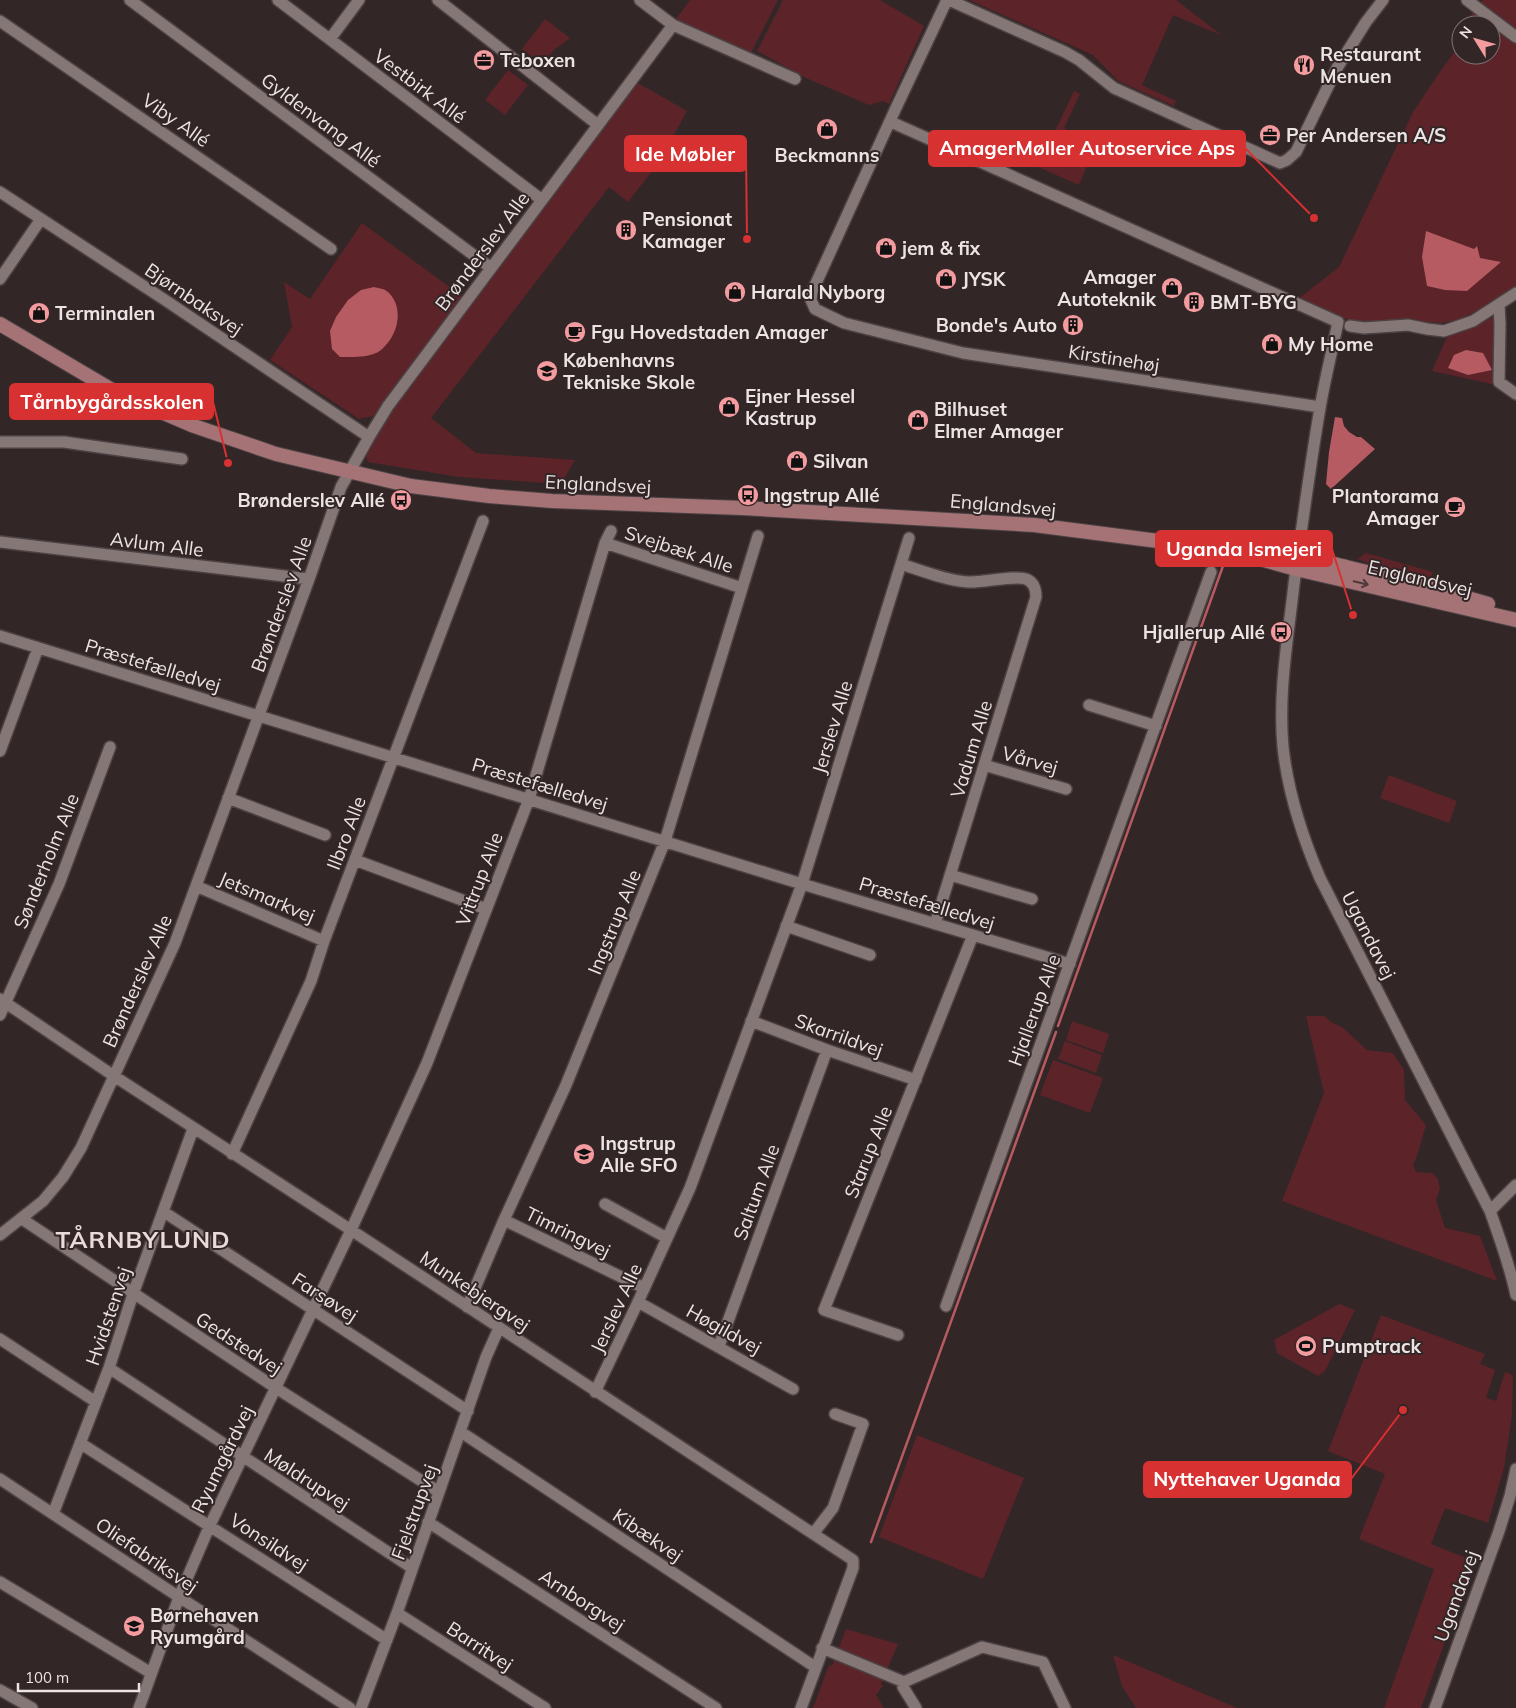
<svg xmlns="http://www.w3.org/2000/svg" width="1516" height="1708" font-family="Mulish,sans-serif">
<rect width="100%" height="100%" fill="#332627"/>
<path fill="#5c2329" d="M690,0H778L751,53L676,19Z
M783,0H880L924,26L889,104L883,101L869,105L806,78L757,51Z
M969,0H1176L1221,35L1173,15L1142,85L1176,101L1174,106L1118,81L1093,55Z
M1483,0H1516V289L1494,302L1458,320L1441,323L1396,320L1368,324L1366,322L1356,323L1298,299L1339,267L1413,112L1439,73L1459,46L1461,41V55H1491V25H1467L1470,16Z
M545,19L570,38L554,50L542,64L522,49Z
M508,70L528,85L505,115L485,100Z
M636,82L687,111L660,161L628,202L609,187L431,418L476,453L575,460L561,484L459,477L368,462L365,454L372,438Z
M1074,91L1080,94L1064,128L1078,135L1070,152L1089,161L1079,185L1038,167Z
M362,223L462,296L373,416L359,419L270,360L292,327L284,282L310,299Z
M1494,317L1495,375L1492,384L1432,371L1447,337Z
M1366,553L1433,572L1430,579L1374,565L1357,559Z
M1389,775L1457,801L1449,823L1380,798Z
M1306,1016H1324L1331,1022L1342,1027L1367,1050L1393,1053L1404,1070L1405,1100L1426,1125L1418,1153L1413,1165L1416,1172L1432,1173L1438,1179L1440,1189L1436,1200L1445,1228L1480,1236L1497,1281L1282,1201L1324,1093Z
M1072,1021L1109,1034L1103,1053L1066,1040Z
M1065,1041L1102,1055L1096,1073L1058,1059Z
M1053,1060L1103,1078L1090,1113L1040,1095Z
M1339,1304L1355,1310L1325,1371L1318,1376L1277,1353L1274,1340Z
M1381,1315L1485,1354L1480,1364L1495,1370L1486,1398L1496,1401L1505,1372L1513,1375L1512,1415L1504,1468L1488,1523L1445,1508L1431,1544L1474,1561L1421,1708H1384L1434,1569L1359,1539L1385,1474L1328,1451Z
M917,1435L1024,1478L983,1579L879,1537Z
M846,1629L898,1644L881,1684L883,1686L876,1695L884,1708H813L829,1665L832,1666Z
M1113,1655L1237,1708H1136L1122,1686Z"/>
<path fill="#b65b62" d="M1426,231L1474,249L1477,246L1480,258L1501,262L1467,291L1445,290L1427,286L1422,257Z
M374,287C378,288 385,289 388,292C405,308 398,336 381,350C371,358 353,357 340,357L332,349L330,331L336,317L348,300L361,290Z
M1466,350L1483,353L1492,370L1468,375L1448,368L1454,355Z
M1335,417L1342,418L1344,426L1349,432L1357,437H1361L1375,449L1331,489L1326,484L1329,452Z"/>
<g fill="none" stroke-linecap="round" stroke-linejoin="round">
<path stroke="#b65b62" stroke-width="2.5" d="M1058,1026L1223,566
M871,1542L1056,1032"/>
<g stroke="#4c4243" stroke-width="14">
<path id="minor" d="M130,0L491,268
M278,0L542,200
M438,0L598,125
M640,0L673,25L795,79
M947,0L895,110L812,292L811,300L815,309L844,323L963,353L1320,407
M949,0L1065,52L1079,60L1114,88L1280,163L1287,160L1296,152L1337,68L1366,22L1383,0
M1467,0L1516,37
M0,21L331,249
M330,39L359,0
M891,122L1338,322C1332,351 1325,379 1320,408C1310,466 1302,526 1294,584C1288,639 1278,692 1283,747C1288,793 1302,836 1320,878L1490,1211C1500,1239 1510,1266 1516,1295
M0,192L165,300L369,437
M0,279L41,219
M1499,305L1500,324L1499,382L1516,394
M1350,326L1364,328L1408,325L1427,329L1444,331L1473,321L1516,293
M0,442H64L182,459
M0,542L309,579
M605,543L742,588
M901,564C923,571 945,580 968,582C983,583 1013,575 1026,579C1034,582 1036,589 1036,597L935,924
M0,636L802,884L1070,964
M1089,705L1156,726
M0,751L38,648
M984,765L1066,789
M228,798L325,835
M355,860L486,909
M950,875L1032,899
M196,886L324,941
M786,926L870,955
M0,999L114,1076L351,1230L853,1560V1568L801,1708
M0,1015L59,884L110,747
M751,1021L827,1050L916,1080
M232,1154L311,981L324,941L483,521
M605,1204L667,1238
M1490,1211L1516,1185
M164,1212L468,1411
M22,1219L276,1388L439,1492
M504,1220L644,1288
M0,1235L43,1201L63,1177L81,1148L175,943L309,579L341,487L369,437L388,406L673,25
M638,1302L793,1389
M946,1306L1211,572
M467,1307L504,1220L566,1085L665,841L758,536
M898,1335L824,1310L973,935
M0,1339L96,1402
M719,1346L827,1050
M109,1368L412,1568
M595,1392L638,1302L690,1188L802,884L909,538
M461,1432L815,1667
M80,1443L387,1640
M0,1479L179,1597L350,1708
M53,1514L109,1368L133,1294L193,1129
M428,1522L716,1708
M813,1534L833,1508L863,1424L835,1414
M0,1582L151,1673
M397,1613L545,1708
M822,1648L904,1682L982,1647L1043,1662L1065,1708
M904,1682L903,1687L916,1708
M0,1690L32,1708
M139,1708L179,1597L210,1525L351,1230L427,1063L529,799L605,543L611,531
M361,1708L397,1613L486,1357L499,1328
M1435,1708L1499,1531L1510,1496L1516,1469"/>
</g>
<g stroke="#4c4243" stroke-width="16">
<path id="major" d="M0,324L117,393L194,426L276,454L411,486L489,496L552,501L742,508L1034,525L1228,550L1296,569L1516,620
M1248,550C1283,550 1317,560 1350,568C1396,579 1442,590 1488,604"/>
</g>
<use href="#minor" stroke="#867777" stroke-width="11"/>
<use href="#major" stroke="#a57376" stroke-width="14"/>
</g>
<defs><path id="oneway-shaft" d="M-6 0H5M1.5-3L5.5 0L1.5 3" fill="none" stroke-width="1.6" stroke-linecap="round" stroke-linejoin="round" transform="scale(1.25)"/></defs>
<use stroke="#50393b" href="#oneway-shaft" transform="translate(1361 583) rotate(13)"/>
<defs>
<g id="office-disc" transform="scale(1.125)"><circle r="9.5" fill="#f49b9f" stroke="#332627"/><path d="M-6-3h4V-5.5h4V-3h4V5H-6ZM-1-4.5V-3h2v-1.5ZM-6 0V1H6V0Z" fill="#111"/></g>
<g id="restaurant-disc" transform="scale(1.125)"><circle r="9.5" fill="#f49b9f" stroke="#332627"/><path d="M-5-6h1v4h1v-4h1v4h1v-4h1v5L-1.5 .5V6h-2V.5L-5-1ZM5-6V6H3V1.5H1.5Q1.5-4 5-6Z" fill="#111"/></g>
<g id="shop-disc" transform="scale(1.125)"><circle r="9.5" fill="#f49b9f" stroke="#332627"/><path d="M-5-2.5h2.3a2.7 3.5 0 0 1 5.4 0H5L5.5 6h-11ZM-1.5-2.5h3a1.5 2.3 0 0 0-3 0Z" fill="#111"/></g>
<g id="building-disc" transform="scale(1.125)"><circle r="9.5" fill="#f49b9f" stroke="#332627"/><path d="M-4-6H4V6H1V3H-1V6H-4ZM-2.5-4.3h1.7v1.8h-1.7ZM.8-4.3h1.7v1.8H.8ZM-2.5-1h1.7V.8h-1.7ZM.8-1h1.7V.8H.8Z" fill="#111"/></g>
<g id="cafe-disc" transform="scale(1.125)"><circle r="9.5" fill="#f49b9f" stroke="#332627"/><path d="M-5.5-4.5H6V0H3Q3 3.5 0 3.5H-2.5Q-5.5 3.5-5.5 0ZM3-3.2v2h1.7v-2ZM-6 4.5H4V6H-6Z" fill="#111"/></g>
<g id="university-disc" transform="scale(1.125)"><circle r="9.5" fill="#f49b9f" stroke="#332627"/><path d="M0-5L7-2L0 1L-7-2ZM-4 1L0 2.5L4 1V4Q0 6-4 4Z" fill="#111"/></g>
<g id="bus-disc" transform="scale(1.125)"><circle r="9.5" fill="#f49b9f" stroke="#332627"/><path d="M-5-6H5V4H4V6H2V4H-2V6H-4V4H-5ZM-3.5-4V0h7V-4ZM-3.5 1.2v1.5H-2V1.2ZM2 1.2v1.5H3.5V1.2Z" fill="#111"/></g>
<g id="school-disc" transform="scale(1.125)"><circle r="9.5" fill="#f49b9f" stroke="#332627"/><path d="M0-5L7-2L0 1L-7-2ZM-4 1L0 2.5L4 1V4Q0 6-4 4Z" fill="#111"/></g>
<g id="stadium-disc" transform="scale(1.125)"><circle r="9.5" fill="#f49b9f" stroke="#332627"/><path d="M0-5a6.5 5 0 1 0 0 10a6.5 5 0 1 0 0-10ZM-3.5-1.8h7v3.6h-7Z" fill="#111"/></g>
</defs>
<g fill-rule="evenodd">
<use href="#office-disc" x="484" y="60"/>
<use href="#restaurant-disc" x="1304" y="65"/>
<use href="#shop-disc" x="827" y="129"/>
<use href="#office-disc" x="1270" y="135"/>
<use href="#building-disc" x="626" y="230"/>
<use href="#shop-disc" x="886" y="248"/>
<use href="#shop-disc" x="946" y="279"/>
<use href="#shop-disc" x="1172" y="288"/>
<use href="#shop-disc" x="735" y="292"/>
<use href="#building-disc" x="1194" y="302"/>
<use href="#shop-disc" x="39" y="313"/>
<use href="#building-disc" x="1073" y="325"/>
<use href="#cafe-disc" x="575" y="332"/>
<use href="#shop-disc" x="1272" y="344"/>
<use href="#university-disc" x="547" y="371"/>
<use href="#shop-disc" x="729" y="407"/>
<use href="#shop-disc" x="918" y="420"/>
<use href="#shop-disc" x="797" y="461"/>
<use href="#bus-disc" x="748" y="495"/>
<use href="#bus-disc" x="401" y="500"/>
<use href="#cafe-disc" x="1455" y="507"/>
<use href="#bus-disc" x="1281" y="632"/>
<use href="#school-disc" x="584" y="1154"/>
<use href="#stadium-disc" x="1306" y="1346"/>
<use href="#school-disc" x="134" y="1626"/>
</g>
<g text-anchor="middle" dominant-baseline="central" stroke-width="4" stroke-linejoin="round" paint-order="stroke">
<g font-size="19" font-weight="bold" fill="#ece4e4" stroke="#332627" text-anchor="start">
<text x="1320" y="54">Restaurant<tspan x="1320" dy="22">Menuen</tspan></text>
<text x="500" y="60">Teboxen</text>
<text x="1286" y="135">Per Andersen A/S</text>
<text x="827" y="155" text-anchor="middle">Beckmanns</text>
<text x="642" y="219">Pensionat<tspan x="642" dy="22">Kamager</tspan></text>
<text x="902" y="248">jem &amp; fix</text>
<text x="1156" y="277" text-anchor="end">Amager<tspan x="1156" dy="22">Autoteknik</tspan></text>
<text x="962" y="279">JYSK</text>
<text x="751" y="292">Harald Nyborg</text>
<text x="1210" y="302">BMT-BYG</text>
<text x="55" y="313">Terminalen</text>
<text x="1057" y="325" text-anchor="end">Bonde's Auto</text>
<text x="591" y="332">Fgu Hovedstaden Amager</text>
<text x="1288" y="344">My Home</text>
<text x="563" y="360">Københavns<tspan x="563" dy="22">Tekniske Skole</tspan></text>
<text x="745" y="396">Ejner Hessel<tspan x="745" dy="22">Kastrup</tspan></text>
<text x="934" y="409">Bilhuset<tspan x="934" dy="22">Elmer Amager</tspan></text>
<text x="813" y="461">Silvan</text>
<text x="764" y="495">Ingstrup Allé</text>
<text x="1439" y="496" text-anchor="end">Plantorama<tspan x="1439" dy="22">Amager</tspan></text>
<text x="385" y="500" text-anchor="end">Brønderslev Allé</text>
<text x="1265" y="632" text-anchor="end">Hjallerup Allé</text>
<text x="600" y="1143">Ingstrup<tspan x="600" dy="22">Alle SFO</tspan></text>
<text x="1322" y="1346">Pumptrack</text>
<text x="150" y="1615">Børnehaven<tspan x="150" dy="22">Ryumgård</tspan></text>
</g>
<g font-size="19" fill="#ece4e4" stroke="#332627">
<text transform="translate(420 86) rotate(37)">Vestbirk Allé</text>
<text transform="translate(176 120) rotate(35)">Viby Allé</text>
<text transform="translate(321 120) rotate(37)">Gyldenvang Allé</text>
<text transform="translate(482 251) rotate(-53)">Brønderslev Alle</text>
<text transform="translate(194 299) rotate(34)">Bjørnbaksvej</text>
<text transform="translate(1114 358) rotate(9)">Kirstinehøj</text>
<text transform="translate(598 484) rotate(3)">Englandsvej</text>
<text transform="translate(1003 505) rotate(5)">Englandsvej</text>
<text transform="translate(157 544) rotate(7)">Avlum Alle</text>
<text transform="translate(679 549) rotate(18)">Svejbæk Alle</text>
<text transform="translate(1420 578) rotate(13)">Englandsvej</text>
<text transform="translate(281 604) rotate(-70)">Brønderslev Alle</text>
<text transform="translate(153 665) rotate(17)">Præstefælledvej</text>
<text transform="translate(832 727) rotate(-73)">Jerslev Alle</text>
<text transform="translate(971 749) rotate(-73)">Vadum Alle</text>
<text transform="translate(1030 760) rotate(16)">Vårvej</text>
<text transform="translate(540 784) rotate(17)">Præstefælledvej</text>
<text transform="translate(346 833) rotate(-69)">Ilbro Alle</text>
<text transform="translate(46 861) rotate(-68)">Sønderholm Alle</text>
<text transform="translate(479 879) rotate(-69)">Vittrup Alle</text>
<text transform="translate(267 897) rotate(23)">Jetsmarkvej</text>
<text transform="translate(927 903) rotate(17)">Præstefælledvej</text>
<text transform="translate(614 922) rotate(-68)">Ingstrup Alle</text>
<text transform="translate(1369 935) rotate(63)">Ugandavej</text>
<text transform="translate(137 981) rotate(-66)">Brønderslev Alle</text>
<text transform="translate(1034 1010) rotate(-70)">Hjallerup Alle</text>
<text transform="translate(839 1035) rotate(20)">Skarrildvej</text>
<text transform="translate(868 1152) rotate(-68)">Starup Alle</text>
<text transform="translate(756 1192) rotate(-70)">Saltum Alle</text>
<text transform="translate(568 1232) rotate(26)">Timringvej</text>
<text transform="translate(475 1291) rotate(34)">Munkebjergvej</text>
<text transform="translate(325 1297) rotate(33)">Farsøvej</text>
<text transform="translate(616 1308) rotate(-65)">Jerslev Alle</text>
<text transform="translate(108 1316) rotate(-71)">Hvidstenvej</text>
<text transform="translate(724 1329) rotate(29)">Høgildvej</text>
<text transform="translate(239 1343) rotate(33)">Gedstedvej</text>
<text transform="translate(222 1459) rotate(-64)">Ryumgårdvej</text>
<text transform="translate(307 1479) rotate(33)">Møldrupvej</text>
<text transform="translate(414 1512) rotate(-70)">Fjelstrupvej</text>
<text transform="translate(648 1535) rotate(34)">Kibækvej</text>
<text transform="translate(269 1542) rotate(33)">Vonsildvej</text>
<text transform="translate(147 1555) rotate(34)">Oliefabriksvej</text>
<text transform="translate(1456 1596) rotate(-70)">Ugandavej</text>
<text transform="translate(582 1600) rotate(33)">Arnborgvej</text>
<text transform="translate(480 1646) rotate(33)">Barritvej</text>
</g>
<g font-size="24" font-weight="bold" letter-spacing="1" fill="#ebdada" stroke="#332627">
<text x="143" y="1239">TÅRNBYLUND</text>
</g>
</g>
<path fill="none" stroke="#d73131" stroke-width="2" d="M1314 218L1245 148M747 239L746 154M228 463L213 402M1353 615L1332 549M1403 1410L1351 1479"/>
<g fill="#d73131" stroke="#332627" stroke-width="2">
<circle cx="1314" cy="218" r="5"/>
<circle cx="747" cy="239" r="5"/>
<circle cx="228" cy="463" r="5"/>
<circle cx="1353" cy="615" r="5"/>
<circle cx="1403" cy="1410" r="5"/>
</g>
<g fill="#d73131" stroke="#d73131" stroke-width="2">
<rect x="929" y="131" width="316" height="35" rx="5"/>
<rect x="625" y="136" width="121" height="35" rx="5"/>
<rect x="10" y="384" width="203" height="35" rx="5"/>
<rect x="1156" y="531" width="176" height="35" rx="5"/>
<rect x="1144" y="1462" width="207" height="35" rx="5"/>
</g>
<g font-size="20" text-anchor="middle" font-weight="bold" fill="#fff">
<text x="1087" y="155">AmagerMøller Autoservice Aps</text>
<text x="685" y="161">Ide Møbler</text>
<text x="112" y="409">Tårnbygårdsskolen</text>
<text x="1244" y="556">Uganda Ismejeri</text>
<text x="1247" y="1486">Nyttehaver Uganda</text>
</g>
<g transform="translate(1476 40) rotate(307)"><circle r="24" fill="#332627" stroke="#7d7273"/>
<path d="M0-4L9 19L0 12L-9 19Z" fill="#f49b9f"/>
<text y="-8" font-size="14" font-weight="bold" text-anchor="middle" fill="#ece4e4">N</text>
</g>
<path d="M18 1683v8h121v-8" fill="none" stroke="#ece4e4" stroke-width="2.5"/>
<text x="25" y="1683" font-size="15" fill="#ece4e4" stroke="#332627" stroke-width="4" paint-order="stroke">100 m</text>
</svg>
